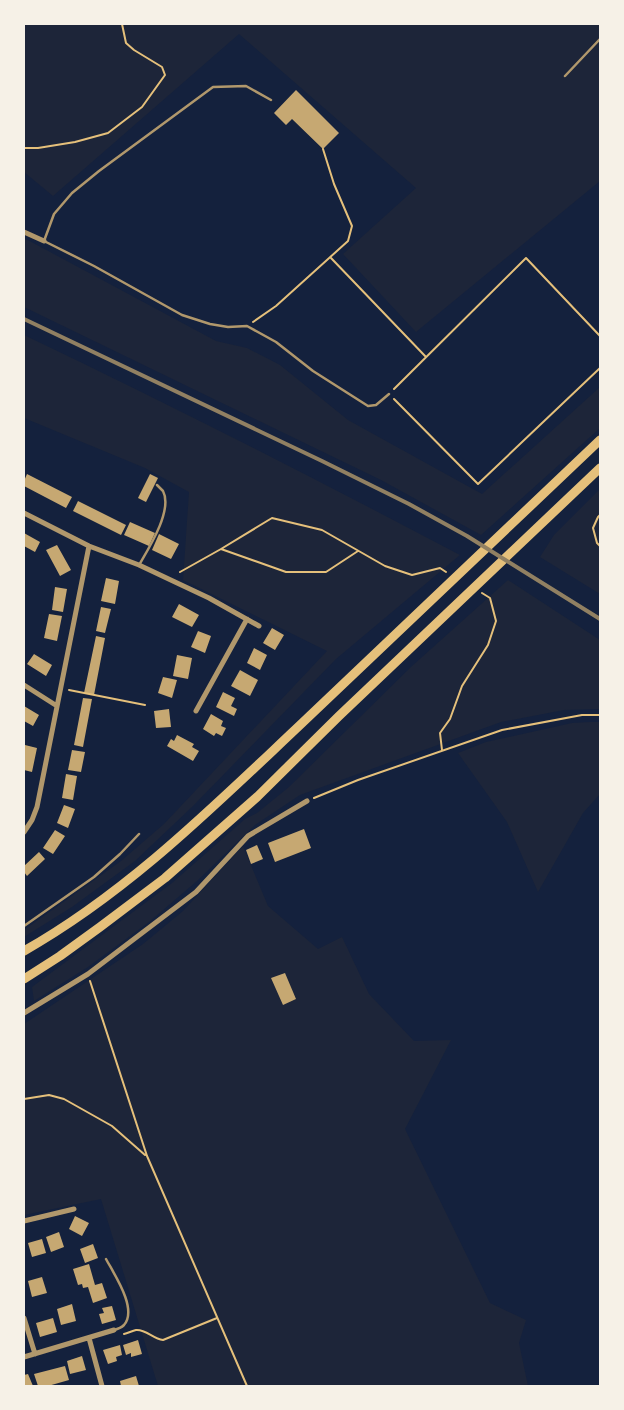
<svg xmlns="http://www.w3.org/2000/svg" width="624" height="1410" font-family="Ubuntu,sans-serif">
<rect width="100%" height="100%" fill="#14213d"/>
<path fill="#1d2539" d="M24,24H600V181L416,332L343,254L416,188L239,34L53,196L24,172Z
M24,238L216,341L247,348L280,365L348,420L482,494L600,387V428L481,535L381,480L24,307Z
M24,335C171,405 316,479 460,555L336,659L193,806L135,861L72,907L24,937V930L121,861L164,824L327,651L183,580L189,492L145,468L24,418Z
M600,489V594L540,557L554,535Z
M508,580L600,640V709L564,710L501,722L300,795L255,825L197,881L149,922L88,967L34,1001L32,987L172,883L245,819L257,813L289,787L412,666Z
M590,722H600V794L583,813L538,892L507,822L458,753L486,742L572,723Z
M243,846L268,906L318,949L342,937L369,994L414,1041L451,1040L405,1129L490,1303L526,1320L519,1343L528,1386H158L101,1199L24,1215V1024L143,944L183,911Z"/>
<path fill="#c6a872" d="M296,90L339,133L323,149L292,119L286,125L274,113Z
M27,474L72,497L66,508L24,486V481Z
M150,474L158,478L146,502L138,498Z
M78,501L126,525L121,535L73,511Z
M130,522L155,533L149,546L124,535Z
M24,533L40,542L35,552L24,546Z
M159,534L179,544L171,559L152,550Z
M57,545L71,570L60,576L46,550Z
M106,578L119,581L115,604L101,601Z
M55,587L67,589L63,612L52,610Z
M179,604L199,615L192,627L172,617Z
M101,607L111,609L105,633L96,631Z
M49,614L62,616L57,641L44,638Z
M272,628L284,635L275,650L263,643Z
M198,631L211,636L205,653L191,647Z
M96,636L105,638L94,695L84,693Z
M254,648L267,655L260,670L247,663Z
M34,654L52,665L46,676L27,664Z
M177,655L192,658L188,679L173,676Z
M240,670L258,680L250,696L231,686Z
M163,677L177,680L172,698L158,693Z
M223,692L235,698L231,706L237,709L234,716L216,707Z
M83,698L92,699L83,747L74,745Z
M24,706L39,715L33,726L24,721Z
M169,709L171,727L156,728L154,711Z
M211,714L223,721L221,726L226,728L222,736L216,733L214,736L203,729Z
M177,735L194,744L192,747L199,751L193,761L167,746L171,739L174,741Z
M25,745L37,748L32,772L24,770V752Z
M72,750L85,752L81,772L68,770Z
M66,774L77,776L73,800L62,798Z
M64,805L75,809L68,828L57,823Z
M304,829L311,848L275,862L268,843Z
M55,830L65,836L53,854L43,848Z
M257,845L263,859L251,864L246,850Z
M39,852L45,859L27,876L24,872V866Z
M285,973L296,999L283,1005L271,978Z
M75,1216L89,1223L82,1236L69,1229Z
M59,1232L64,1247L51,1252L46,1237Z
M42,1239L46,1253L32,1257L28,1243Z
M93,1244L98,1258L85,1263L80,1249Z
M89,1264L95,1285L102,1283L107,1298L93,1303L88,1287L83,1288L82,1284L78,1285L73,1269Z
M42,1277L47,1293L32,1297L28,1281Z
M72,1304L76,1321L61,1325L57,1309Z
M112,1306L116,1320L102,1324L99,1314L104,1313L102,1308Z
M53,1318L57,1332L40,1337L36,1323Z
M138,1340L142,1354L131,1357V1353L126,1355L123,1345Z
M120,1345L122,1355L116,1357L117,1361L108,1364L103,1350Z
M82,1356L86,1370L70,1374L67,1361Z
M65,1366L69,1380L48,1386H38L34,1374Z
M28,1374L33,1386H24V1375Z
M136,1376L139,1386H121L120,1381Z"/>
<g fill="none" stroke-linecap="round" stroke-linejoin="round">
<path stroke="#e5c07b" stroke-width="2" d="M24,148H38L75,142L108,133L142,107L165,75L162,67L134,50L126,43L122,24
M331,258L426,357
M253,322L276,306L348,241L352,226L334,184L323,149
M394,389L526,258L600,336
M394,399L478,484L600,368
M600,515L598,517L593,528L597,543L600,546
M221,549L286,572H326L358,551
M180,572L221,549L272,518L322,530L385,566L412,575L440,568L446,572
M69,690L145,705
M442,750L440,733L450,719L462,686L488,645L496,621L490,598L482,593
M314,798L358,780L502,730L582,715H600
M90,981L147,1156L247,1386
M24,1099L49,1095L64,1099L112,1126L145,1155
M124,1334C128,1333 132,1331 136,1330C146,1329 153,1339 163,1340L217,1318"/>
<path stroke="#b1986c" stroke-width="2.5" d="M565,76L600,39
M271,100L246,86L213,87L99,171L72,193L54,214L44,241L94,266L182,315L210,324L228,327L247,326L276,342L313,371L368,406L376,405L389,394
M139,565C149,548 173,510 163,491C161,489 159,487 157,485
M24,926L94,877L120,854L139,834
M106,1259C114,1274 138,1309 124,1325C122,1327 118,1329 114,1330"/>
<path stroke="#b1986c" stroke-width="5" d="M24,232L44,241
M24,513L89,546L139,565L175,582L209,598L259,626
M24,685L57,706
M196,711L247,619
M24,832L32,820L37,807L89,546
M24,1013L88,974L196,892L248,836L307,801
M24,1221L74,1209
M24,1318L35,1354
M89,1338L102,1386
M24,1357L114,1330"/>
<path stroke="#e5c07b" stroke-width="9" d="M24,951C128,892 213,807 299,726C400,631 500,535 600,440
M24,979L60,956L100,927L165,878L257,797L339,716L600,468"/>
<path stroke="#918062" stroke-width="4" d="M24,319L322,461L409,504L467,536L600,619"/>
</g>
<rect width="624" height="1410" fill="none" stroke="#f6f1e7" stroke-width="50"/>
</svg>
